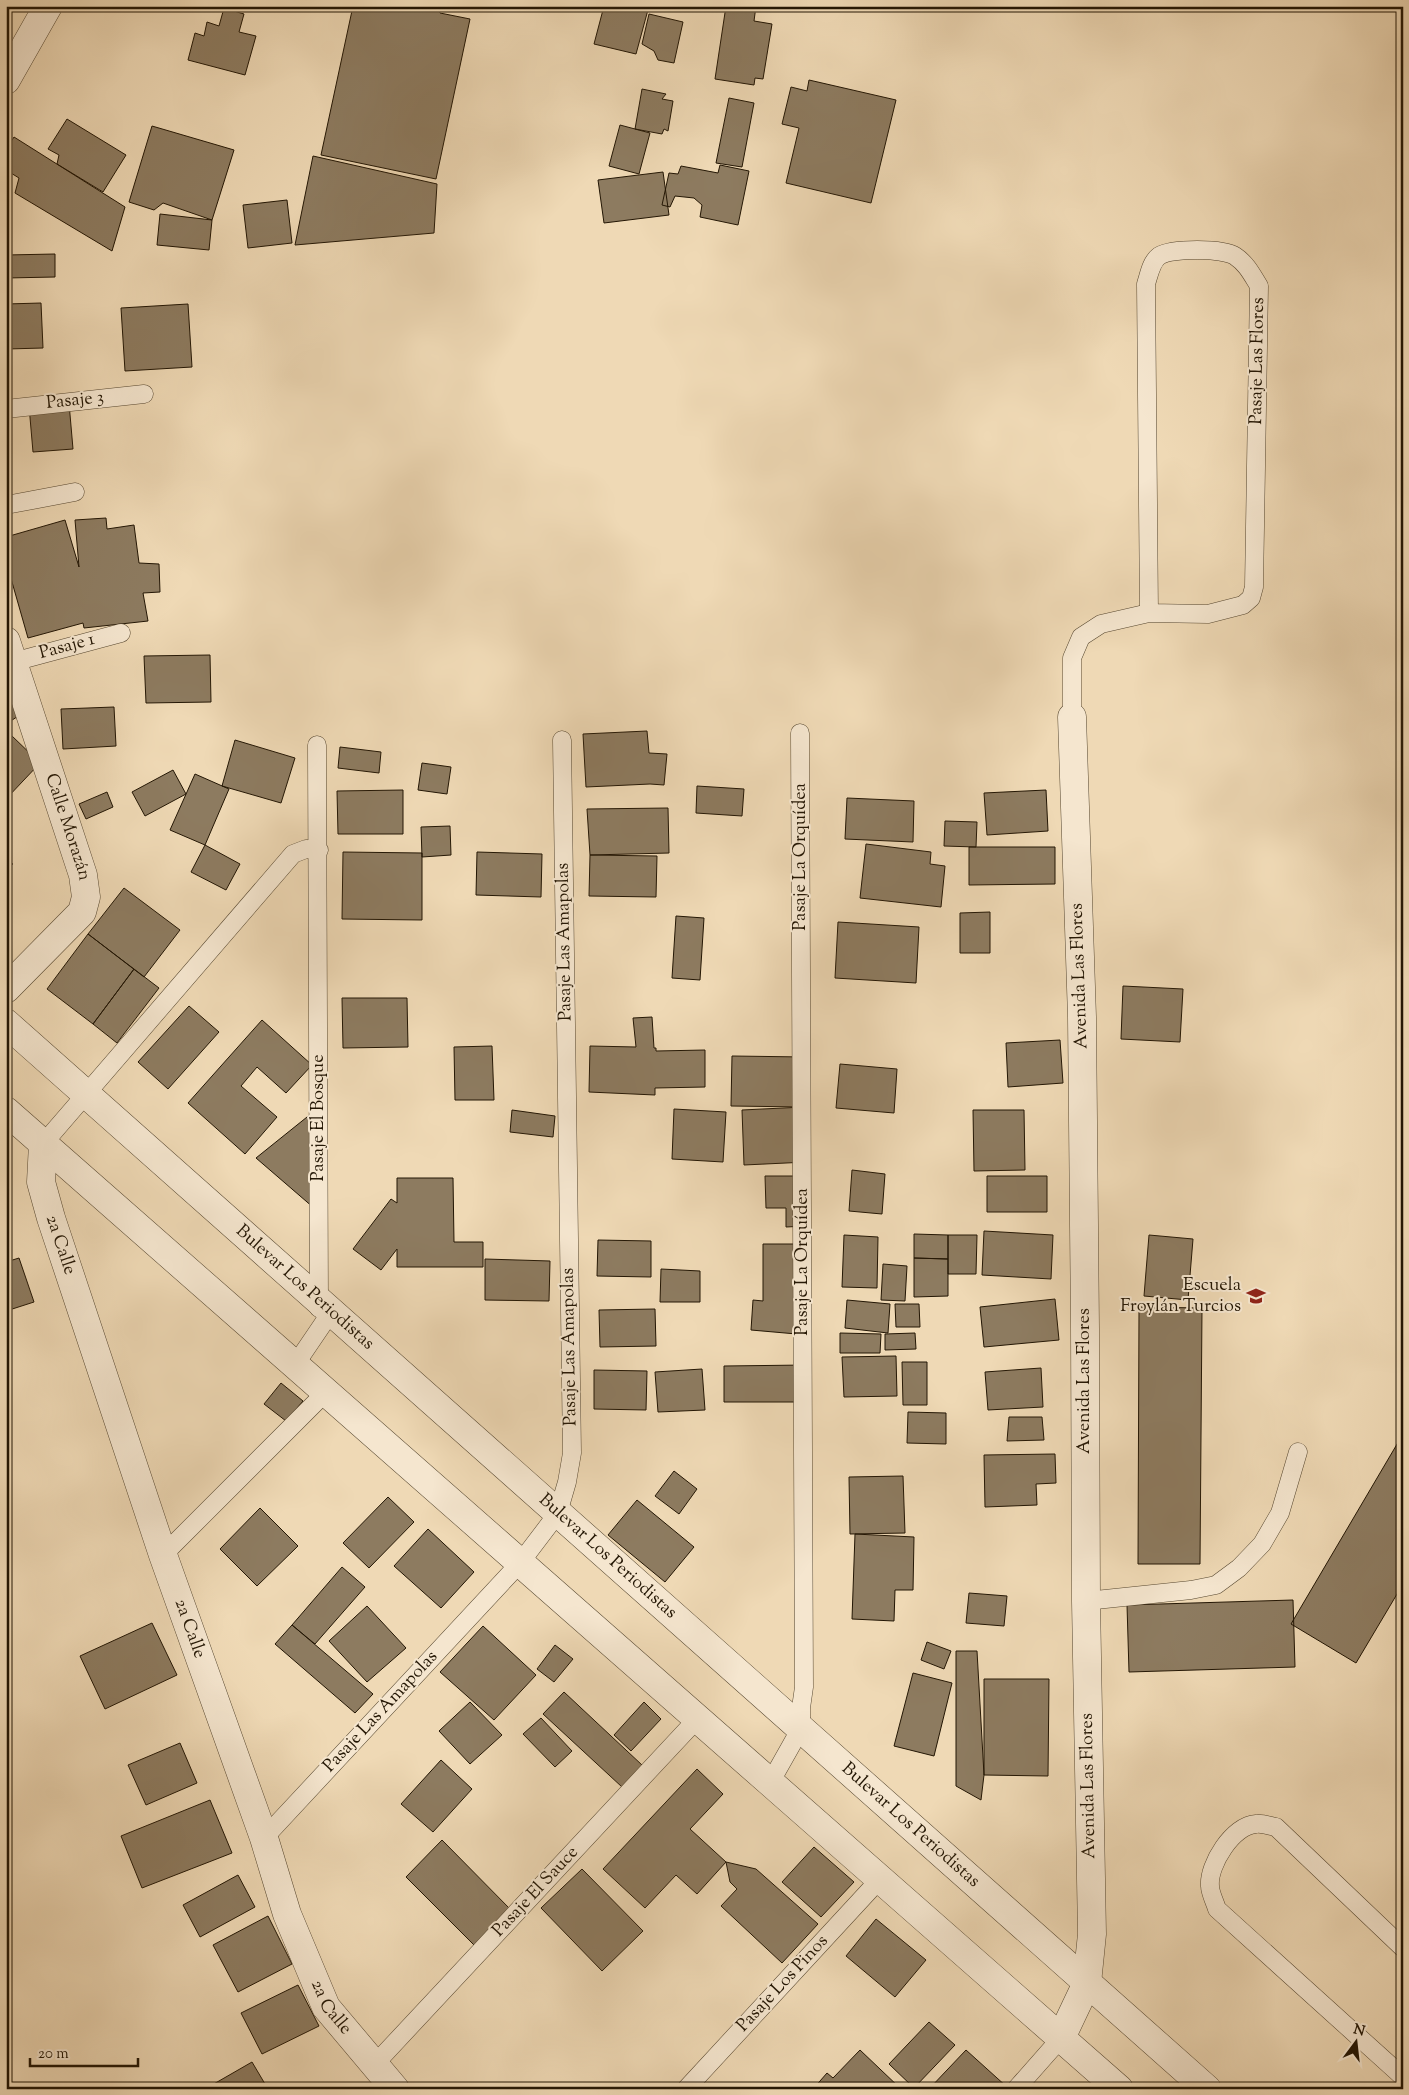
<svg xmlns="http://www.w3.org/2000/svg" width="1409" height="2095" font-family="'Sorts Mill Goudy',serif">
<rect width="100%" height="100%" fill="#efd9b5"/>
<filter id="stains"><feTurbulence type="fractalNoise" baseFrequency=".004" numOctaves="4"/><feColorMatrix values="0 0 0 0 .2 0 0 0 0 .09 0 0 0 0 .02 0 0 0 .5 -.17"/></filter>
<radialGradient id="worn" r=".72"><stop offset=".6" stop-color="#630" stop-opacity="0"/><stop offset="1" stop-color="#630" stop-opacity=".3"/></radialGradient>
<path fill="#8d7b60" stroke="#231604" d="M353,6H438L440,13L470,19L436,179L321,155Z
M604,6H649L636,54L594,44Z
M726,6H756L754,21L772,24L763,79L755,78L754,85L715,79Z
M224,8L244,14L239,32L256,36L245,75L188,60L195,33L204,36L207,22L219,26Z
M649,14L683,22L674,63L658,60L654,51L642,44Z
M809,80L896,100L871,203L786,183L799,128L782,124L791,87L807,91Z
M642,89L666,94L662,99L673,101L668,131L664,129L662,134L635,129Z
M729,98L754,103L742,167L716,163Z
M67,119L126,155L103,192L57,164L59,155L48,149Z
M620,125L650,133L639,174L609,166Z
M152,126L234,150L212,220L163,203L154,210L129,202Z
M14,137L125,207L112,251L15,193L19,178L6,170V149Z
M313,156L437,184L434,233L295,245Z
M720,165L749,171L738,225L700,217L702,205L694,198L675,196L670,207L662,205L669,173L678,174L681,166L718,173Z
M663,172L669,215L604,223L598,180Z
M287,200L292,243L248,248L243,205Z
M160,214L212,220L209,250L157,245Z
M55,254V277L6,278V255Z
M41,303L43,348L7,349L6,304Z
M188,304L192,367L125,371L121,308Z
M69,403L73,449L33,452L29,406Z
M106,518L107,529L134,525L139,563L159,564L160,592L143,593L148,621L84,628L83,623L28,638L6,561V537L65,520L79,567L75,520Z
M210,655L211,702L146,703L144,656Z
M9,692L23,713L6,724V694Z
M114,707L116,746L63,749L61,709Z
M647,731L649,753L667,754L664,785L650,784L586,787L583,734Z
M11,735L40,763L6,799V739Z
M235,740L295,758L281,803L222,786Z
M340,747L381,752L379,773L338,768Z
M422,763L451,767L447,794L418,790Z
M173,770L186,794L145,816L132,792Z
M195,774L229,789L205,845L170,830Z
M697,786L744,789L742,816L696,813Z
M403,790V834H338L337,791Z
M1046,790L1048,831L987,835L984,793Z
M107,792L113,807L86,819L79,804Z
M847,798L914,801L913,842L845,839Z
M668,808L669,853L590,855L587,809Z
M945,821L977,822L976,847L944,846Z
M450,826L451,855L422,857L421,827Z
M866,844L931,852L930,864L945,866L941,907L860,898Z
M205,845L240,864L226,890L191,872Z
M969,847H1055V884L969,885Z
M343,852L422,853V920L342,919Z
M477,852L542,854L541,897L476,895Z
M590,855L657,856L656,897L589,896Z
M6,857L13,864L6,870Z
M124,888L180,930L144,977L88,934Z
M990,912V953H960V913Z
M676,916L704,918L700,980L672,978Z
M838,922L919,927L916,983L835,978Z
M88,934L134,969L93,1024L47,989Z
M134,969L159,988L117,1043L93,1024Z
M1123,986L1183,989L1180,1042L1121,1039Z
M342,998H407L408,1047L343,1048Z
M189,1006L219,1032L168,1089L138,1062Z
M652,1017L654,1048H656V1051L705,1050V1087L655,1088V1095L589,1092L590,1046L636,1047L633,1018Z
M262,1020L312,1065L286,1093L257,1067L241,1086L277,1117L245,1154L188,1103Z
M1060,1040L1063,1083L1008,1087L1006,1043Z
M492,1046L494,1100H455L454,1047Z
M732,1056L805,1057L804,1107L731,1106Z
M840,1064L897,1069L894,1113L836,1108Z
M804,1107L807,1162L744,1165L742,1110Z
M674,1109L726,1112L723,1162L672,1159Z
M512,1110L555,1116L553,1137L510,1132Z
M973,1110H1024L1025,1170L974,1171Z
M312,1113L314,1208L256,1158Z
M852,1170L885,1174L882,1214L849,1211Z
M765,1176H805L806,1226L786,1227V1208H766Z
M987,1176H1047V1212H987Z
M397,1178H453L454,1242H483V1267H397V1249L381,1270L353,1249L391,1199L397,1203Z
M984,1231L1053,1235L1051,1279L982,1275Z
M914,1234L948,1235V1259L914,1258Z
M844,1235L878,1237L877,1288L842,1287Z
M948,1235H977L976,1274H948Z
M1149,1235L1193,1239L1188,1300L1144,1296Z
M598,1240L651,1241V1277L597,1276Z
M763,1244H810L808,1335L751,1330L753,1300L763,1301Z
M19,1258L34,1302L6,1311V1262Z
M914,1258L948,1259V1296L914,1297Z
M485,1259L550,1261L549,1301L485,1300Z
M883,1264L907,1266L905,1301L881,1300Z
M661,1269L700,1271V1302H660Z
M1055,1299L1059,1340L984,1347L980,1307Z
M847,1300L890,1304L888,1333L845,1328Z
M895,1304H919L920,1327H896Z
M1139,1307L1202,1308L1200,1564H1138Z
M655,1309L656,1346L600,1347L599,1310Z
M840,1333L881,1334L880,1353H840Z
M915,1333L916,1349L885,1350V1334Z
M896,1356L897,1396L844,1397L842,1357Z
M902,1362H927V1405H903Z
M806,1365V1402H724V1366Z
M1041,1368L1043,1407L988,1410L985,1372Z
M702,1369L705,1410L658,1412L655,1372Z
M594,1370L647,1371L646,1410L594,1409Z
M281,1383L303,1401L286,1421L264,1404Z
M908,1412L946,1413V1444L907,1443Z
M1009,1417H1042L1044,1440L1007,1441Z
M1403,1434V1584L1356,1663L1291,1624Z
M1055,1454L1056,1483L1036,1484L1037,1505L985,1507L984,1455Z
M674,1471L697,1489L679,1514L655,1496Z
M903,1476L905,1533L850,1534L849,1477Z
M388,1497L414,1522L369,1568L343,1543Z
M637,1500L694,1547L665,1582L608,1535Z
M260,1508L298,1546L257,1586L220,1549Z
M428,1529L474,1572L441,1608L394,1566Z
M855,1534L914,1537L913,1590H895L894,1621L852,1619Z
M342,1567L365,1587L315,1644L292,1625Z
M969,1593L1007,1596L1004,1626L966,1623Z
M1293,1600L1295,1667L1129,1672L1127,1605Z
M367,1606L406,1648L367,1682L329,1641Z
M152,1623L177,1675L105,1709L80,1656Z
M292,1625L373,1694L355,1713L275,1644Z
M483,1626L536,1675L494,1720L440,1672Z
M927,1642L951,1651L944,1669L921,1660Z
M555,1645L573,1659L554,1682L537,1669Z
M956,1651H977L984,1775L981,1800L956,1786Z
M913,1673L952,1683L934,1756L894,1746Z
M984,1679H1049L1048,1776L984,1775Z
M564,1692L642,1765L622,1787L543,1714Z
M470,1702L502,1735L470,1764L439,1731Z
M644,1702L661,1719L631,1751L614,1735Z
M541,1718L572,1751L555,1767L523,1734Z
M180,1743L197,1783L146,1805L128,1765Z
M441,1760L472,1789L433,1832L401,1804Z
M697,1769L723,1794L690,1829L726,1862L697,1894L676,1875L645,1908L603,1869Z
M210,1800L232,1853L142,1888L121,1836Z
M442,1840L511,1910L475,1946L406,1877Z
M814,1847L854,1882L821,1917L782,1882Z
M726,1862L756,1869L818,1924L782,1963L721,1906L737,1889L730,1882Z
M582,1869L643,1931L602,1971L541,1908Z
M238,1875L255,1907L200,1937L183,1905Z
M268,1916L292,1964L238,1992L213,1945Z
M876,1919L926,1960L895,1997L846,1956Z
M298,1985L319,2026L262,2054L241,2013Z
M929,2022L955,2045L914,2088L889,2064Z
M860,2050L901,2089H813L827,2073L833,2078Z
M966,2050L1007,2087L1005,2089H929Z
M252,2062L268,2089H214L212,2085Z"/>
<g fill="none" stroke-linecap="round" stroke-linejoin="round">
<g stroke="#564730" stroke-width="19">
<path id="service" d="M6,409L144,394
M6,505L75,492
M13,662L121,633
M1072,717V658L1081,637L1101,624L1149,613L1208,614L1243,605L1251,598L1254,587L1259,286C1252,275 1247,264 1235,256C1223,248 1172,248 1159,256C1151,262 1149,275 1146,284L1149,613
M43,1144L293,854L306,849L319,850
M295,1365L331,1312L319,1308L317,745
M163,1555L326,1392
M1086,1601L1191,1590L1216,1585L1239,1568L1262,1544L1280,1513L1298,1452
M770,1783L801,1728V1708L804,1687L800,733
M264,1838L520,1563L558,1513L567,1482L572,1453L562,740
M1403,1948L1276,1827C1270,1826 1262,1823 1256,1824C1233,1825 1208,1865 1210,1886C1210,1893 1215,1902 1217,1909L1403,2077
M374,2065L698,1718
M686,2089L880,1879
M1016,2089L1061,2038"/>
</g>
<g stroke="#564730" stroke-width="29">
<g id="minor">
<path d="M6,80L48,6"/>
<path id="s1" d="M6,641L83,875L86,897L82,912L6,989"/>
<path id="s2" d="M6,1023L1207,2089"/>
<path id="s3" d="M43,1144L41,1182L51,1218L163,1555L264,1838L287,1914L326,2007L395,2089"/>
<path d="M1061,2038L1087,1983L1092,1934L1086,1601L1085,1328L1082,1017L1072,717"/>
</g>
</g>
<g stroke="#564730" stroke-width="29">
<path id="tertiary" d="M6,1111L1119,2089"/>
</g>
<use href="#service" stroke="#f5e6cf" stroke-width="18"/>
<use href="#minor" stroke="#f5e6cf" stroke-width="28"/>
<use href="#tertiary" stroke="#f5e6cf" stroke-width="28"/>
</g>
<defs>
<g id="school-bare" transform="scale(1.5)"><path d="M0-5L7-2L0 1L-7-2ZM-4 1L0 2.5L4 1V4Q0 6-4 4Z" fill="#8f2418" stroke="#f5e6cf" stroke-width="2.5" paint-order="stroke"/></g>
</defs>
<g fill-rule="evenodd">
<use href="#school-bare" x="1256" y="1296"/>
</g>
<g text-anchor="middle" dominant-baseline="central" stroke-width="4" stroke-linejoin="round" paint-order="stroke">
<g font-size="18" fill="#231604" stroke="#f5e6cf">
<text transform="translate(1258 361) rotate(-89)">Pasaje Las Flores</text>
<text transform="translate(75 401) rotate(-6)">Pasaje 3</text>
<text transform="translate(67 647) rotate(-15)">Pasaje 1</text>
<text stroke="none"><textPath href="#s1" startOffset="196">Calle Morazán</textPath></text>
<text transform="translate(801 857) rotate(-90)">Pasaje La Orquídea</text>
<text transform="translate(565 942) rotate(-91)">Pasaje Las Amapolas</text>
<text transform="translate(1080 976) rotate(-92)">Avenida Las Flores</text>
<text transform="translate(319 1118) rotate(-90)">Pasaje El Bosque</text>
<text stroke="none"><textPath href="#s3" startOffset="104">2a Calle</textPath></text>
<text transform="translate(803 1262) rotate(-90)">Pasaje La Orquídea</text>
<text stroke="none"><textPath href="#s2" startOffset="399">Bulevar Los Periodistas</textPath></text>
<text transform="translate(570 1347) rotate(-91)">Pasaje Las Amapolas</text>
<text transform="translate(1085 1381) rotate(-90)">Avenida Las Flores</text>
<text stroke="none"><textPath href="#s2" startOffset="804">Bulevar Los Periodistas</textPath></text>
<text stroke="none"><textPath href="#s3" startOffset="509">2a Calle</textPath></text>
<text transform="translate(381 1712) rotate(-47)">Pasaje Las Amapolas</text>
<text transform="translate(1089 1786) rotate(-91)">Avenida Las Flores</text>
<text stroke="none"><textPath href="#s2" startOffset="1209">Bulevar Los Periodistas</textPath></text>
<text transform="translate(536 1892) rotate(-47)">Pasaje El Sauce</text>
<text transform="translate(783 1984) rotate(-47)">Pasaje Los Pinos</text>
<text stroke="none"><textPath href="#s3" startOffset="914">2a Calle</textPath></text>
</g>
<g font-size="18" fill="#231604" stroke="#f5e6cf" text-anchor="end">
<text x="1241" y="1286">Escuela<tspan x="1241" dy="21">Froylán Turcios</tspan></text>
</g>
</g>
<rect width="1409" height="2095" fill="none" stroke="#efd9b5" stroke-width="25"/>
<rect x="8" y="8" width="1394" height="2080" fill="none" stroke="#231604" stroke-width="2.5"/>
<rect x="12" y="12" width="1384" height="2070" fill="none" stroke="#231604"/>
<g transform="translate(1356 2042) rotate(15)" stroke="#f5e6cf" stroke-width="4" paint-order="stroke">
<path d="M0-4L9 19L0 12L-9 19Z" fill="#231604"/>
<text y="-8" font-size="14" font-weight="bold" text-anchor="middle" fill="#231604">N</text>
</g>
<path d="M30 2058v8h108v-8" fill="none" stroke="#231604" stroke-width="2.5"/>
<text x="38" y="2058" font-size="15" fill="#231604" stroke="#f5e6cf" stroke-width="4" paint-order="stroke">20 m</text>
<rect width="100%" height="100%" filter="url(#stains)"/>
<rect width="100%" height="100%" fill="url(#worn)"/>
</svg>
